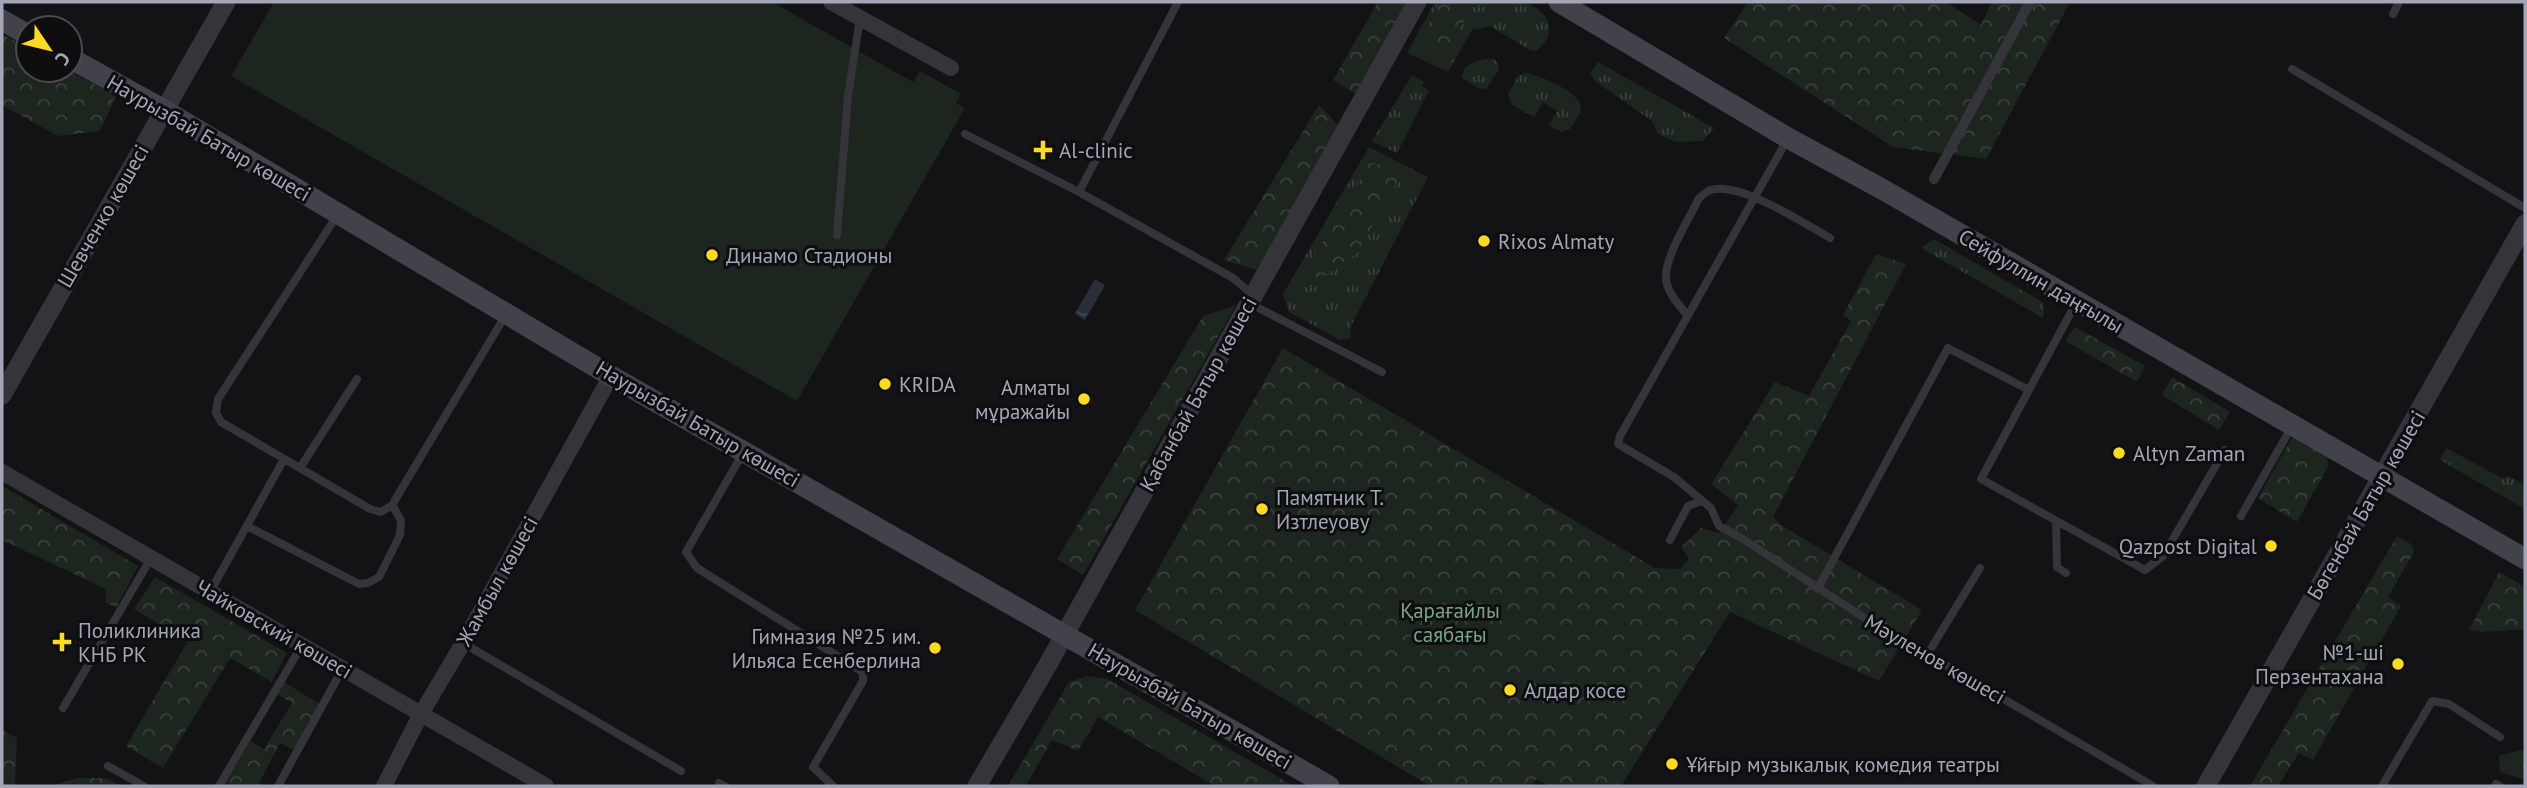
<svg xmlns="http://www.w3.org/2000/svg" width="2527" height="788" font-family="'PT Sans',sans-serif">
<defs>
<pattern id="grass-tufts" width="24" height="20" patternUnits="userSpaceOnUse" patternTransform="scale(1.75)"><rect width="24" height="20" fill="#1d251f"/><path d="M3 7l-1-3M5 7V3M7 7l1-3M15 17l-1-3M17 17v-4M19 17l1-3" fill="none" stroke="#3b423d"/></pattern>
<pattern id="forest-crowns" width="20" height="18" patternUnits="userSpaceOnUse" patternTransform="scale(1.75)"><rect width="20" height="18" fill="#1d251f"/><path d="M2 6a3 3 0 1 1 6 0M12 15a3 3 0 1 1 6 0" fill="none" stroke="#3b423d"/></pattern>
<pattern id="water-ripples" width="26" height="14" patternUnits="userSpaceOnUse" patternTransform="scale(1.75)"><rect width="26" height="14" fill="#282f3a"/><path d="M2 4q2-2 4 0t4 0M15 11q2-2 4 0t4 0" fill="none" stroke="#444a54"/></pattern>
</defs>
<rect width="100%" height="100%" fill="#131315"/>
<path fill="url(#grass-tufts)" d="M1435,2C1454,2 1509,0 1523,2C1535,6 1549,15 1549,28C1550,37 1543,46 1536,51L1530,50L1490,26L1472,30L1448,72L1407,53Z
M1485,59H1494L1498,64L1499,69L1487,88L1480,89L1462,78C1461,65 1475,62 1485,59Z
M1598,62L1714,128L1703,141L1676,142L1658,134L1652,121L1595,81L1590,73Z
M1525,73C1537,74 1571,89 1578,100C1580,103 1581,109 1581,112L1570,129L1562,132L1549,126L1557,111L1543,102L1534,117L1512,105L1508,94L1518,76Z
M1412,75L1424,82L1422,86L1429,90L1397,153L1372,141Z
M1369,147L1428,177L1351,326L1350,338L1340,340L1289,312L1283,294Z
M1934,239L2044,303L2043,318L1921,248Z
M2446,448L2502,478L2509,476L2525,485V509L2440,460Z"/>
<path fill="url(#forest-crowns)" d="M1378,2H1409L1357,95L1333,80Z
M1440,2H1474L1463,23L1442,53L1425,52L1415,48Z
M1748,2H1946L1981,25L1992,2H2070L1986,159L1893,147L1724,38Z
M2,34L28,48V70H68L116,96L100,131L58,136L2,105Z
M1319,105L1340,127L1257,270L1224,260Z
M1370,163L1385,167H1399L1403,171L1357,253L1319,280L1306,269Z
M1876,254L1906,264L1773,517L1781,525L1922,610L1879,681L1730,612L1621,786H1549L1536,779L1532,786H1430L1135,610L1283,348L1655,568L1681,569L1689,558L1681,547L1701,528L1719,533L1738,505L1711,484L1775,382L1809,396L1851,321L1843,315Z
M1236,305L1083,575L1057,559L1203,316Z
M2075,327L2145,366L2137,382L2065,341Z
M2172,377L2230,412L2219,430L2162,395Z
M2293,436L2326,455L2329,465L2297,522L2258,498Z
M2,486L138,566L116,608L106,602V589L2,540Z
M2397,536L2411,544L2414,552L2388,597L2401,606L2313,760L2299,753L2278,786H2250Z
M2499,572L2525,587V629L2482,632L2469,630Z
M155,577L287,653L272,682L230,658L163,768L126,746L188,641L134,609Z
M1087,676L1107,679L1294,786H1215L1098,717L1078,751L1052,740L1026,786H1008L1069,682Z
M284,682L321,705L294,750L280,743L259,783L264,786H223L251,741L264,749L292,703L277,694Z
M2,730L17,738L15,786H2Z
M2521,750L2525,752V780L2500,772L2499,756Z
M77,778H105L122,786H52Z"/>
<path fill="#1d251f" d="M274,2H772L913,82L920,71L961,94L956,103L965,108L797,401L231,76Z"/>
<path fill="url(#water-ripples)" d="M1095,279L1105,285L1085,320L1075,314Z"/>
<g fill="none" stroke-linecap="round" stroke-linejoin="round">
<path stroke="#34343a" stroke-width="8" d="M1178,2L1079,192L1233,278L1253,295
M2393,14L2399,2
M2292,69L2525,208
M965,134L1079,192
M1787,140L1620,436L1618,444L1674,477L1711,508L1719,526L1740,537L1863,617L2153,786
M338,214L218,399L216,413L221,422L370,509L381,512L392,505L505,316
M837,235L848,96L860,18
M2077,301L1981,479L2145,570L2163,556L2225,450
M1249,303L1382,372
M1688,316C1680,306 1670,296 1667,284C1660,263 1690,218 1699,198C1702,196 1705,193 1708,191C1736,178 1805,224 1830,238
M743,453L686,552L697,568L863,672V681L813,767L833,786
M300,468L357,379
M2241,516L2292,426
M2056,521L2057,567L2066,573
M247,526L359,584L368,583L379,577L400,535L401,520L392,505
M1670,540L1688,506L1702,501
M1818,588L1948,348L2029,390
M210,592L284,459
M463,643L681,771
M1927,655L1980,568
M63,708L151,558
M108,766L144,786
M719,783L725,786
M2496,784L2500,786
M219,786L302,645
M278,786L343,668
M2382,786L2432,701L2449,704L2500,737"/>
<path stroke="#34343a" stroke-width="10" d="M1934,179L2030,2"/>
<path stroke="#34343a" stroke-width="16" d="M831,2L951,68
M2,472L546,786
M384,786L421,714L463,643L611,376"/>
<path stroke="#34343a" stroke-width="19" d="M2,395L226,2
M977,786L1046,668L1417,2
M2206,786L2525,224"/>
<path stroke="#42424a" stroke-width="21" d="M1559,2L1788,138L1882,189L2525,559
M2,20L28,35
M70,58L164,110L611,376L1329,786"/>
</g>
<g fill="#ffda21" stroke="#0e0e10" stroke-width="2.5">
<path d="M1039.5 139.5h7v7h7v7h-7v7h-7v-7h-7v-7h7z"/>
<circle cx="1484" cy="241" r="7"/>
<circle cx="712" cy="255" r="7"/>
<circle cx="885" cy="384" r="7"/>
<circle cx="1084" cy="399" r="7"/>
<circle cx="2119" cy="453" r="7"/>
<circle cx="1262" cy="509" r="7"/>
<circle cx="2271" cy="546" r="7"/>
<path d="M58.5 631.5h7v7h7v7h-7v7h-7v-7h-7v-7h7z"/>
<circle cx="935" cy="648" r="7"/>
<circle cx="2398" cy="664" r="7"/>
<circle cx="1510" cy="690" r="7"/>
<circle cx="1672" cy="764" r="7"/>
</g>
<g text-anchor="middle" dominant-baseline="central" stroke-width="6" stroke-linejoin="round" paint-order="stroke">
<g font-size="21" fill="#a3a6b6" stroke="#0e0e10">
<text transform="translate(209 138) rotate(30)">Наурызбай Батыр көшесі</text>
<text transform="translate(103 216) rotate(-60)">Шевченко көшесі</text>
<text transform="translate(2041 281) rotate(30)">Сейфуллин даңғылы</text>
<text transform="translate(1198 394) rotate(-61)">Қабанбай Батыр көшесі</text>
<text transform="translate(698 424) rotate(30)">Наурызбай Батыр көшесі</text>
<text transform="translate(2366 505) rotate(-60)">Бөгенбай Батыр көшесі</text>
<text transform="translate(497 581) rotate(-61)">Жамбыл көшесі</text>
<text transform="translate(274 629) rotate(30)">Чайковский көшесі</text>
<text transform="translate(1935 659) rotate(30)">Мәуленов көшесі</text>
<text transform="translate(1190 706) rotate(30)">Наурызбай Батыр көшесі</text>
</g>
<g font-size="21" fill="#a3a6b6" stroke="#0e0e10" text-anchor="start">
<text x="1059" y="150">Al-clinic</text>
<text x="1498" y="241">Rixos Almaty</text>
<text x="726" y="255">Динамо Стадионы</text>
<text x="899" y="384">KRIDA</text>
<text x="1070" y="387" text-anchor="end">Алматы<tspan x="1070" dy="24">мұражайы</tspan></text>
<text x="2133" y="453">Altyn Zaman</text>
<text x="1276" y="497">Памятник Т.<tspan x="1276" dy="24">Изтлеуову</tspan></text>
<text x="2257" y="546" text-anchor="end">Qazpost Digital</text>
<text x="78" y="630">Поликлиника<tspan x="78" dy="24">КНБ РК</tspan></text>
<text x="921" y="636" text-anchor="end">Гимназия №25 им.<tspan x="921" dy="24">Ильяса Есенберлина</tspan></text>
<text x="2384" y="652" text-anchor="end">№1-ші<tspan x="2384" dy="24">Перзентахана</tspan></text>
<text x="1524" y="690">Алдар косе</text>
<text x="1686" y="764">Ұйғыр музыкалық комедия театры</text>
</g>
<g font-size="21" fill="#79a383" stroke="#0e0e10">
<text x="1450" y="610">Қарағайлы<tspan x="1450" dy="24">саябағы</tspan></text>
</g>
</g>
<rect width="2527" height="788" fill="none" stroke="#a3a6b6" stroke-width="7"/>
<g transform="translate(49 49) rotate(125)"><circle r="33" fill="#0e0e10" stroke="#4a4b52" stroke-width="2"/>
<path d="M0-5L12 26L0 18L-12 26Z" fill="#ffda21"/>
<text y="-10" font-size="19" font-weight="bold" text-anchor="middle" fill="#a3a6b6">С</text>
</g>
</svg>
